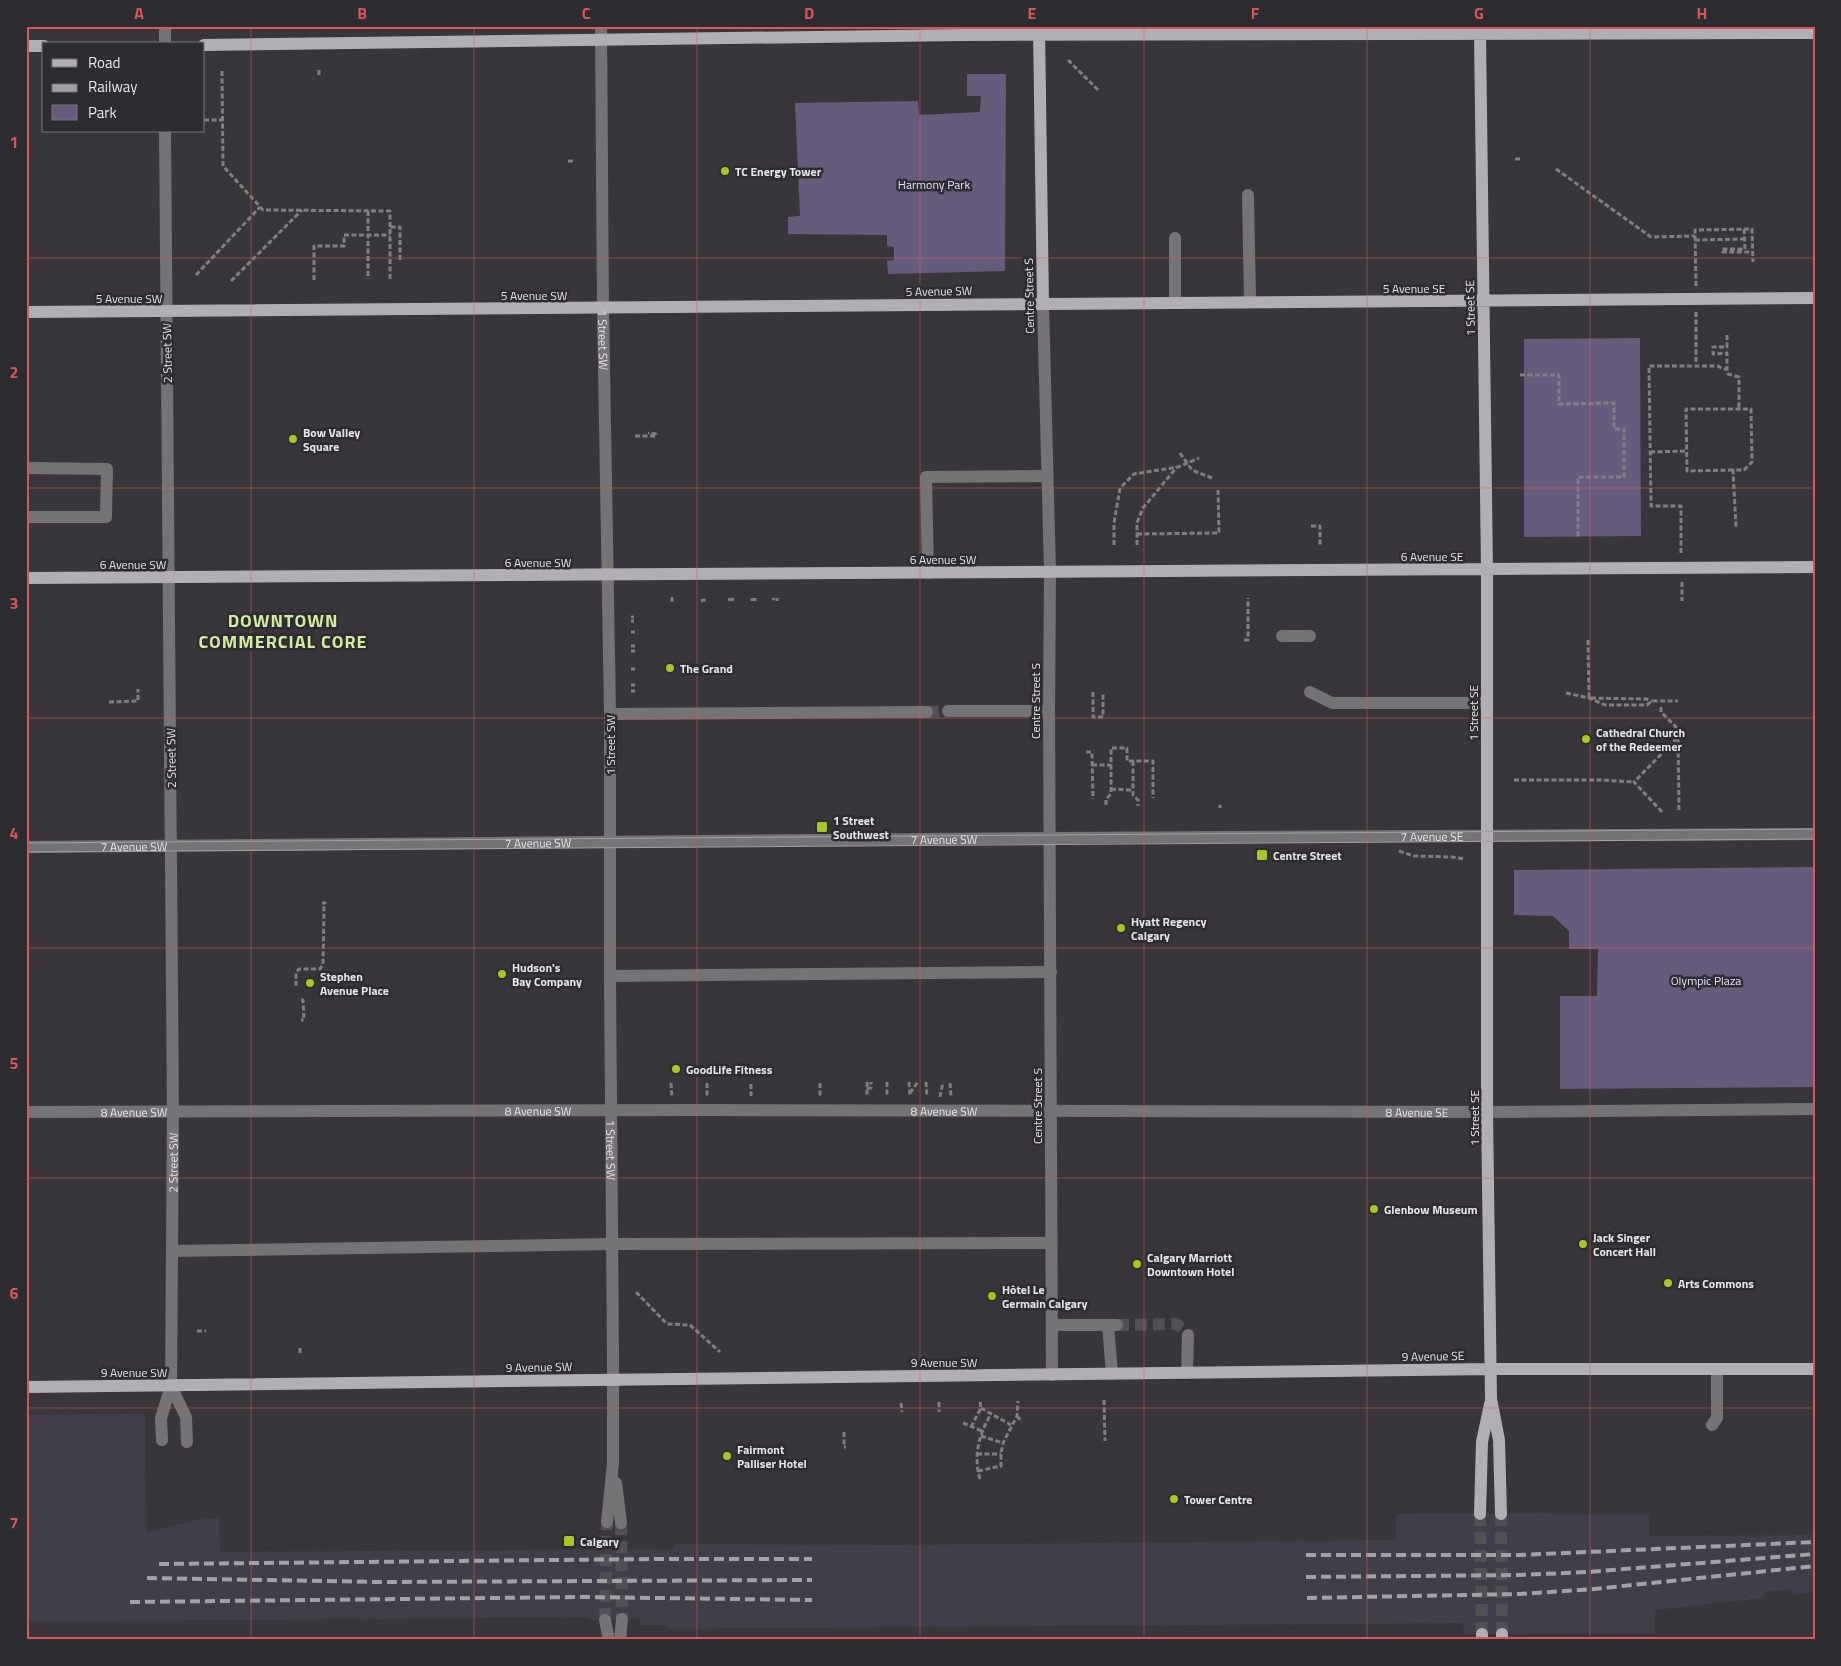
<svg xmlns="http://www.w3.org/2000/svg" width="1841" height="1666" font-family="'Titillium Web',sans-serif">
<rect width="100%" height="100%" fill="#38363b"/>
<path fill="#423e49" d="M145,1414L146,1533L199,1519L219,1518L220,1552L675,1549L674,1544L899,1545L1396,1540V1514L1547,1513L1557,1515H1649V1536L1815,1535V1592L1792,1595V1589L1765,1592L1764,1598L1655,1610V1633L1464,1634L1463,1623L667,1629V1625H640V1619L593,1620L583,1617L26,1622V1415Z"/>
<path fill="#675b7b" d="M967,74H1006L1005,271L888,274L887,261L894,260V247L887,246V235L788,234V217L800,216L795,103L918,101L919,115L980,112L981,96H967Z
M1640,338L1641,536L1524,537V339Z
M1815,867V1087L1560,1089V996H1597L1598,949H1569V931L1553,916L1514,915V870Z"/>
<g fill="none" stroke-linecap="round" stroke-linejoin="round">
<path stroke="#525055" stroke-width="12" stroke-dasharray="12 6" stroke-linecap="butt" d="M927,712L948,711
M1117,1325L1176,1324L1185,1330L1188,1335
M621,1523L622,1619
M605,1620L607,1522"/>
<path stroke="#525055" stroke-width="12" stroke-dasharray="12 6" stroke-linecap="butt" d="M1480,1514L1482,1634
M1501,1514L1502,1634"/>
<path stroke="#817f83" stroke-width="3" stroke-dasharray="5 2.5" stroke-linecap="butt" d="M1068,60L1098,90
M319,70V77
M222,71L223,166L263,210L390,211V227
M204,120H223
M1515,159H1520
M568,161H574
M1556,169L1651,237L1695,236
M368,211V279
M1744,229L1745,249H1722L1723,252H1752
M1695,240L1744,239
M196,275L260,207
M390,279V227H400V262
M314,280V246H344V235H390
M231,281L302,210
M1696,286L1695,230L1752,229L1753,262
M1696,312V366
M1727,335V347H1713V354L1727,353V369
M1520,375H1559V404L1614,403V429H1624V477H1578V539
M635,436H656V434L648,433
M1650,452L1686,451
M1180,453L1192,470L1212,478
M1733,470L1687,471L1686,409H1751L1752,462L1744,470H1733L1736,527
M1311,526H1320V545
M1137,534L1219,533L1218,488
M1114,545V523L1120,488L1134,474L1178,467L1199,458
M1137,545V523L1143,508L1177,467
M1681,553V506H1651L1649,366H1718L1723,369H1727L1728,374L1739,377V409
M1682,582V601
M672,597V602
M729,598L730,601
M732,598L733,601
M773,598L774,600
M777,598V601
M701,601L704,600L707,601
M752,601V598
M755,601V598
M631,617H634
M631,621H634
M631,632H635
M1244,640H1248V598
M1588,640L1589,698L1646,699L1652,701
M631,646H635
M631,651H635
M631,669H635
M631,685H635
M631,691H635
M1093,692V717H1103V692
M1566,693L1589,698L1605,705H1647L1652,701H1678
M109,702L138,701V689
M1661,707V712L1678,729L1679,812
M1086,752H1092L1093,799
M1133,761V795L1138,800V806
M1092,765H1111
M1514,780H1600L1634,782
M1111,789L1133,790
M1106,805V799L1111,794V748H1127V761H1153V798
M1220,805V808
M1662,812L1634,782L1678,737
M1399,851L1414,856L1452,857L1464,859
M296,986V973L299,969H320L323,964L324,907L325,903H322
M301,1000H303L304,1020H301
M867,1082V1097
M887,1082V1097
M909,1082L910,1097
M926,1082L927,1097
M671,1083L672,1098
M707,1083V1097
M820,1083V1098
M950,1083L951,1097
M751,1084V1096
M867,1088H871V1082
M910,1093L918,1082
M940,1097L943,1082
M636,1292L667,1324L690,1325L720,1352
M197,1331H206
M300,1348V1353
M1104,1400L1105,1441
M939,1402V1412
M901,1403L902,1412
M981,1408L1011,1425
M1017,1416L1022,1422
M963,1423L982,1431
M971,1427L981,1408L980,1402
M844,1432V1447H846
M981,1436L1003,1443
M977,1454H1001
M978,1471L1001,1466V1454L1003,1443L1017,1416L1018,1401
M980,1479C973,1456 979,1434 991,1414"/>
<g stroke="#747376" stroke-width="12">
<path d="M165,26V44"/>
<path id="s1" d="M601,26L603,308L610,714V976L613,1353V1463L607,1522"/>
<path d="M1248,195L1250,302"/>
<path d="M1175,238V303"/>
<path d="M1043,304L1050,572L1049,711L1052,1375"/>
<path d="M26,468L107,469L106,517H26"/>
<path d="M928,573L926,477L1047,476"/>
<path d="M1282,636H1310"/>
<path d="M1310,692L1332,703H1487"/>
<path d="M948,711H1049"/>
<path d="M610,714L927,712"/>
<path id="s2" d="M26,847L1050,838L1815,834"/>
<path d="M610,976L1051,972"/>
<path id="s3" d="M26,1112L708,1110L1487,1112L1815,1109"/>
<path d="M172,1251L613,1244L1051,1243"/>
<path d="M1052,1325H1108"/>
<path d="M1187,1373L1188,1335"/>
<path d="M1112,1374L1108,1325H1117"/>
<path d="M171,1386L186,1417L187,1442"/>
<path d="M1712,1425L1717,1418V1369"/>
<path id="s4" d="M162,1440L161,1418L171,1386L173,1111L165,131"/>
<path d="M616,1483L621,1523"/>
<path d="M605,1620L609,1640"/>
<path d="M620,1640L622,1619"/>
</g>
<path stroke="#b1afb5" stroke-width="12" d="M1039,27L1043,304
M1480,34L1487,570V1112L1491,1399L1499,1440L1501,1514
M204,45L961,35L1815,33
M26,46H44
M26,312L1815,298
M26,578L1815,567
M26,1387L1491,1369H1815
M1480,1514L1482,1442L1490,1404
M1482,1634V1640
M1502,1640V1634"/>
<path stroke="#a3a1a5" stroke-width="1" d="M26,843L1815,829
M26,852L1815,839"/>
<path stroke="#a3a1a5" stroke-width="4" stroke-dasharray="10 5" stroke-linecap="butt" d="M1306,1555H1519L1815,1542
M159,1564L654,1559H812
M1306,1577L1520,1575L1587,1572L1815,1554
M147,1578L379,1582L812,1580
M1307,1598L1520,1594L1594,1589L1815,1566
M130,1602L582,1597L812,1600"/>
</g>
<path fill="none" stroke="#da5758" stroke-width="1" stroke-opacity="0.55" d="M251,26V1640M474,26V1640M697,26V1640M920,26V1640M1144,26V1640M1367,26V1640M1590,26V1640M26,258H1815M26,488H1815M26,718H1815M26,948H1815M26,1178H1815M26,1408H1815"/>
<g fill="#a6c821" stroke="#2d2c31" stroke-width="2">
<circle cx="725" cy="171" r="5"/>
<circle cx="293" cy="439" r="5"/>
<circle cx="670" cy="668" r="5"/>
<circle cx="1586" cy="739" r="5"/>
<rect x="816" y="821" width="12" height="12" rx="2.5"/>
<rect x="1256" y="849" width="12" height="12" rx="2.5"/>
<circle cx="1121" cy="928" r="5"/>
<circle cx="502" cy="974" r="5"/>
<circle cx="310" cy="983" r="5"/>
<circle cx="676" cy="1069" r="5"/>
<circle cx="1374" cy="1209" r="5"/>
<circle cx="1583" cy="1244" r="5"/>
<circle cx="1137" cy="1264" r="5"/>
<circle cx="1668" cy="1283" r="5"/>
<circle cx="992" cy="1296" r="5"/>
<circle cx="727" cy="1456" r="5"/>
<circle cx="1174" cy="1499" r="5"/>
<rect x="563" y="1535" width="12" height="12" rx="2.5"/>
</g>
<g text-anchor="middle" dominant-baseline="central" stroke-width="5" stroke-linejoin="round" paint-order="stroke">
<g font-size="12" font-weight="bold" fill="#e6e5e8" stroke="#2d2c31" text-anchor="start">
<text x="735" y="171">TC Energy Tower</text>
<text x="303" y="432">Bow Valley<tspan x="303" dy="14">Square</tspan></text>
<text x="680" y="668">The Grand</text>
<text x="1596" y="732">Cathedral Church<tspan x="1596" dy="14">of the Redeemer</tspan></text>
<text x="833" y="820">1 Street<tspan x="833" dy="14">Southwest</tspan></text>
<text x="1273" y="855">Centre Street</text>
<text x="1131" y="921">Hyatt Regency<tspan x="1131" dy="14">Calgary</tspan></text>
<text x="512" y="967">Hudson's<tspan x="512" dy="14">Bay Company</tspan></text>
<text x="320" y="976">Stephen<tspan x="320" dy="14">Avenue Place</tspan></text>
<text x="686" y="1069">GoodLife Fitness</text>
<text x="1384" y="1209">Glenbow Museum</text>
<text x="1593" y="1237">Jack Singer<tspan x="1593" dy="14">Concert Hall</tspan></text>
<text x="1147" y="1257">Calgary Marriott<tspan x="1147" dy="14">Downtown Hotel</tspan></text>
<text x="1678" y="1283">Arts Commons</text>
<text x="1002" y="1289">Hôtel Le<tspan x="1002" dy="14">Germain Calgary</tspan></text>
<text x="737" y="1449">Fairmont<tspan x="737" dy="14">Palliser Hotel</tspan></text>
<text x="1184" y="1499">Tower Centre</text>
<text x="580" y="1541">Calgary</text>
</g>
<g font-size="12" fill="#e8defc" stroke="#2d2c31">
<text x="934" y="184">Harmony Park</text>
<text x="1706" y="980">Olympic Plaza</text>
</g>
<g font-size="12" fill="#e6e5e8" stroke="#2d2c31">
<text x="1414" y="288">5 Avenue SE</text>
<text transform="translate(939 291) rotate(-1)">5 Avenue SW</text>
<text x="534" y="295">5 Avenue SW</text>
<text transform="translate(1029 296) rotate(-91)">Centre Street S</text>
<text x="129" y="298">5 Avenue SW</text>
<text transform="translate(1470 308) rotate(-91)">1 Street SE</text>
<text stroke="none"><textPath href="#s1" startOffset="314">1 Street SW</textPath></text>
<text transform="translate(167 353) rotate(-91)">2 Street SW</text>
<text x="1432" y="556">6 Avenue SE</text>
<text x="943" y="559">6 Avenue SW</text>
<text x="538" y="562">6 Avenue SW</text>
<text x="133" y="564">6 Avenue SW</text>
<text transform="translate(1035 701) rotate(-90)">Centre Street S</text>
<text transform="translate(1473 713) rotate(-90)">1 Street SE</text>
<text transform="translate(610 745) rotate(-90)">1 Street SW</text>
<text transform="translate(171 758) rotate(-91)">2 Street SW</text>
<text stroke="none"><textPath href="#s2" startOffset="1406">7 Avenue SE</textPath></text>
<text stroke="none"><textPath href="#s2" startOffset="918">7 Avenue SW</textPath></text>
<text stroke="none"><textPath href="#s2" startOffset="512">7 Avenue SW</textPath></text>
<text stroke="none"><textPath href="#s2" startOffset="108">7 Avenue SW</textPath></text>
<text transform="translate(1037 1106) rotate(-90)">Centre Street S</text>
<text stroke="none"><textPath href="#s3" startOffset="512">8 Avenue SW</textPath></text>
<text stroke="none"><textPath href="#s3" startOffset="918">8 Avenue SW</textPath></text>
<text stroke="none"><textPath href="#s3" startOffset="108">8 Avenue SW</textPath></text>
<text stroke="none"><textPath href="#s3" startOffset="1391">8 Avenue SE</textPath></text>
<text transform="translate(1474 1118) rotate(-90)">1 Street SE</text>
<text stroke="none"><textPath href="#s1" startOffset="1124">1 Street SW</textPath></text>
<text stroke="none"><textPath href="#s4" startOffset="279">2 Street SW</textPath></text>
<text transform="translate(1433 1356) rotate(-1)">9 Avenue SE</text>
<text x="944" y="1362">9 Avenue SW</text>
<text transform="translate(539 1367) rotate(-1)">9 Avenue SW</text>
<text x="134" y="1372">9 Avenue SW</text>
</g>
<g font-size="18" font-weight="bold" letter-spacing="1" fill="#d4ea9f" stroke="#2d2c31">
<text x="283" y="620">DOWNTOWN<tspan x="283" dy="21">COMMERCIAL CORE</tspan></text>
</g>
</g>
<rect width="1841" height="1666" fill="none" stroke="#2d2c31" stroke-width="55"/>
<rect x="42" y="42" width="162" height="90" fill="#2d2c31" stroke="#77767a"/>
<rect x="52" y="59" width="25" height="8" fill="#b1afb5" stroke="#77767a"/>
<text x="88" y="68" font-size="15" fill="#e6e5e8">Road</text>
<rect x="52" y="84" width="25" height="8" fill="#a3a1a5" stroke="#77767a"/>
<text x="88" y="92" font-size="15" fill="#e6e5e8">Railway</text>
<rect x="52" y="105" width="25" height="15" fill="#675b7b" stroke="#77767a"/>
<text x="88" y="118" font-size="15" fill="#e6e5e8">Park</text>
<rect x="28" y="28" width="1786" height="1610" fill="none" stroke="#da5758" stroke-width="2"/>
<g font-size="16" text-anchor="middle" font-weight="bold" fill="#da5758">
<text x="139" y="19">A</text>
<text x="362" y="19">B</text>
<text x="586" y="19">C</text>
<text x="809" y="19">D</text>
<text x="1032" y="19">E</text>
<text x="1255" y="19">F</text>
<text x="1479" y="19">G</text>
<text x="1702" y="19">H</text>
<text x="14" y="148">1</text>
<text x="14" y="378">2</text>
<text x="14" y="609">3</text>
<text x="14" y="839">4</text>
<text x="14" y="1069">5</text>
<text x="14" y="1299">6</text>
<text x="14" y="1529">7</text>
</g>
</svg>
